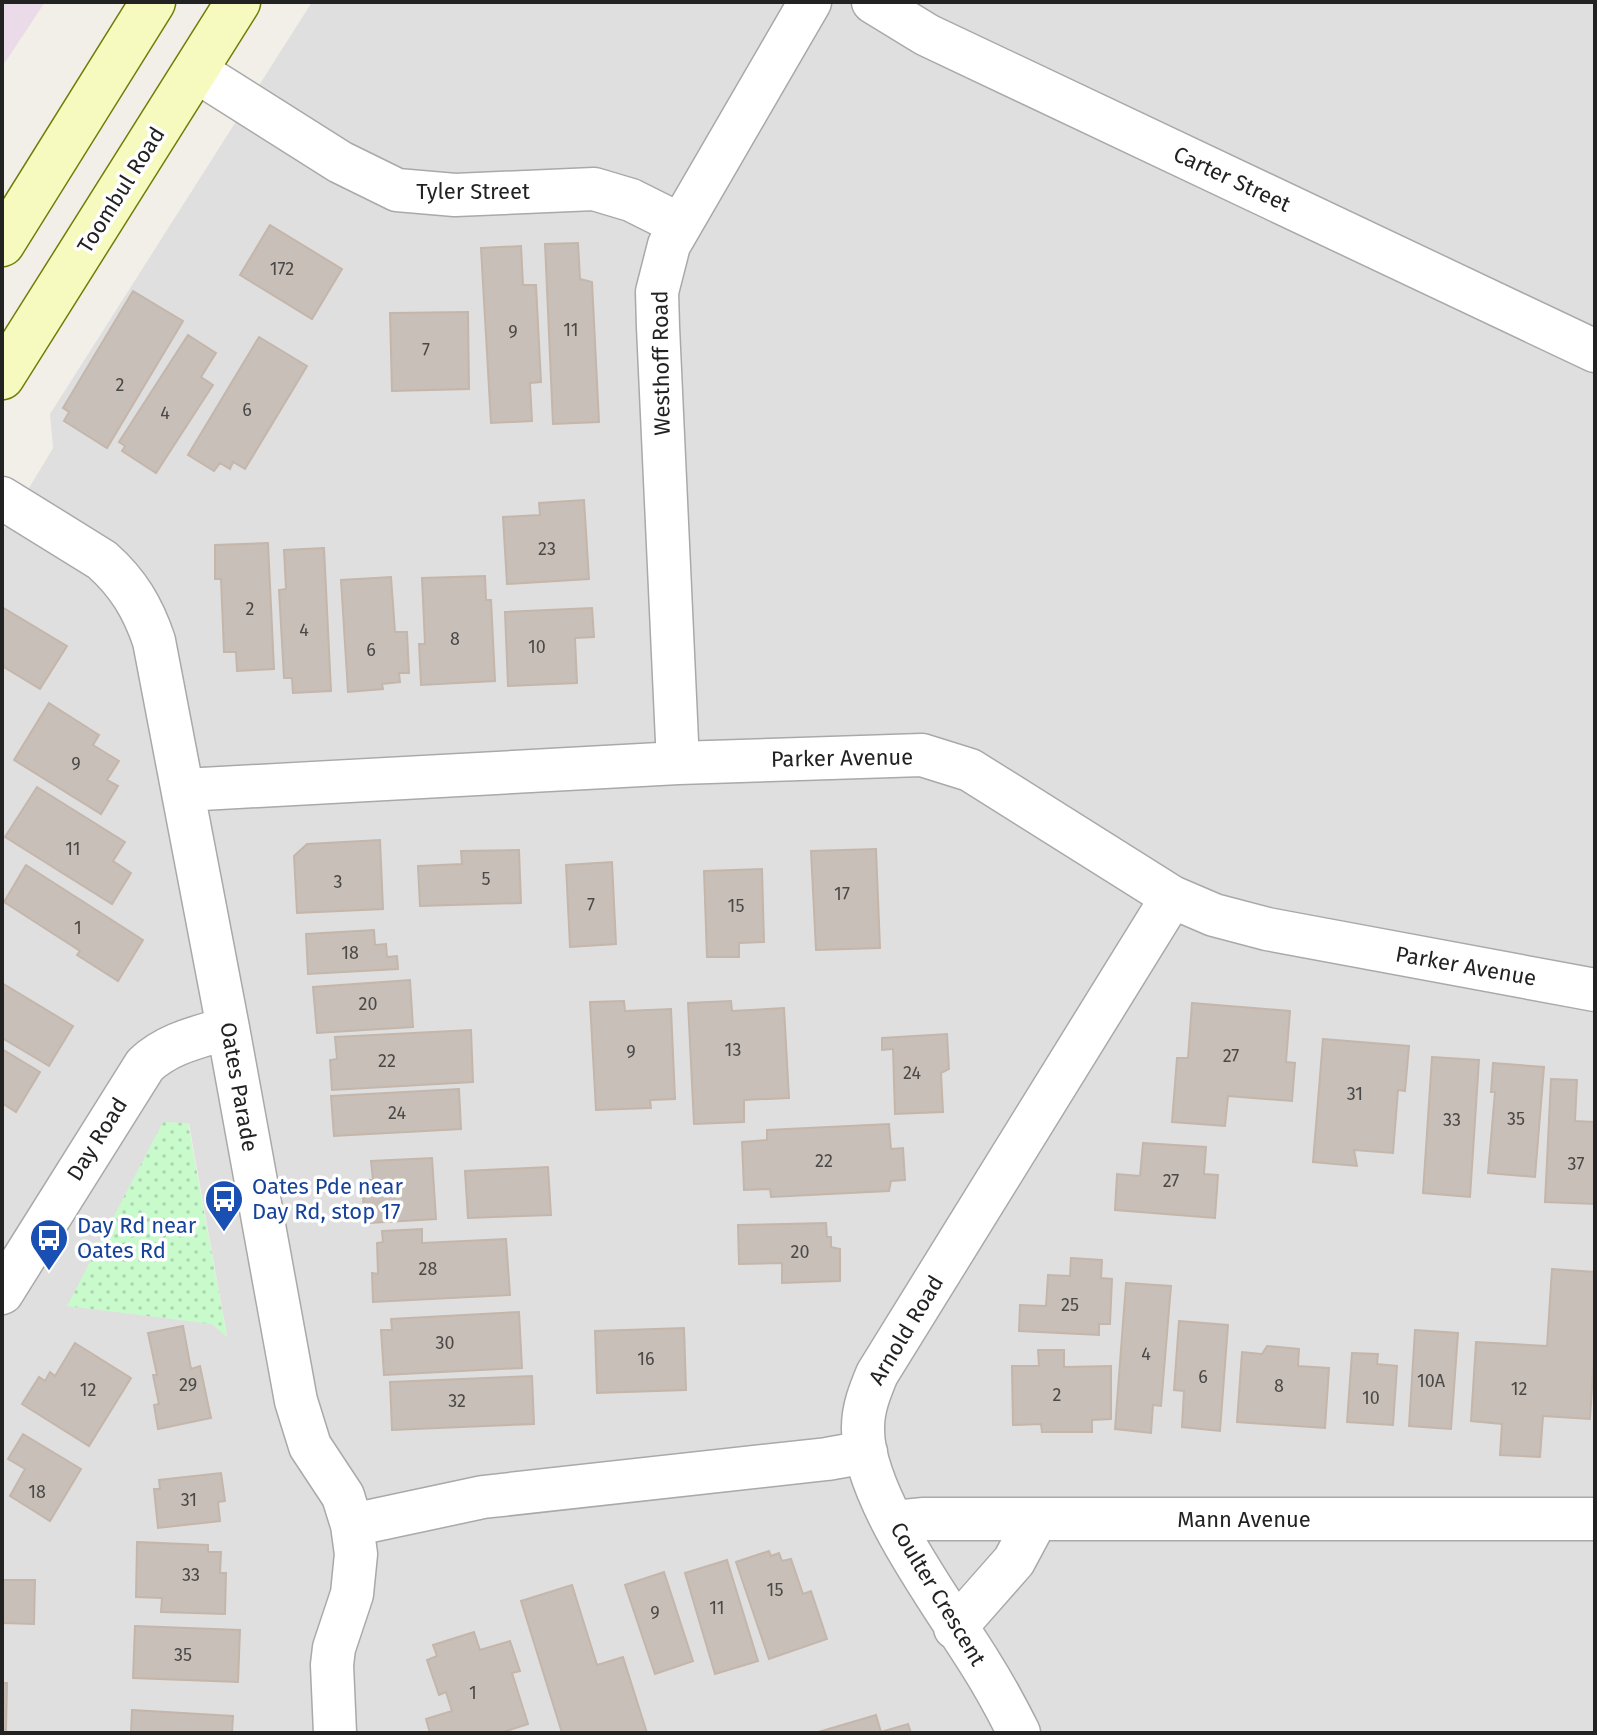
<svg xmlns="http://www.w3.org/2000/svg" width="1597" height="1735" font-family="'Fira Sans',sans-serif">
<defs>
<pattern id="park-dots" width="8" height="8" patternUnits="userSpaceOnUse" patternTransform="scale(2)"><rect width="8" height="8" fill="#c8facc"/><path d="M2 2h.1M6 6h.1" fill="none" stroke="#acd6af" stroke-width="1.8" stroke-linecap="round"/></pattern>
</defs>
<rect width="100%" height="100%" fill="#f2efe9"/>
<path fill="#e0dfdf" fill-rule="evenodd" d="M312,2H1595V1733H2V533L53,448L50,414ZM164,1122L189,1124L227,1336L212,1324Z"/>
<path fill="#ebdbe8" d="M2,2H45L2,67Z"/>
<path fill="url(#park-dots)" d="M163,1122L188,1123L227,1337L212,1324L67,1306Z"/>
<path fill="#c7bfb8" stroke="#c4b6ab" stroke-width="2" d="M270,225L342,269L312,319L240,275Z
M578,243L580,279L592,282L599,422L553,424L545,244Z
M521,246L523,285H536L541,382L530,383L532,421L491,423L481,248Z
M133,291L183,321L107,448L64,421L69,412L63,408Z
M468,312L469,389L392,391L390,313Z
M188,335L216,353L201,377L213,385L156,473L122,451L125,446L119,442Z
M259,337L307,366L245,469L233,462L230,469L220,463L214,471L188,455Z
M584,500L589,579L507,584L503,517L540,515L539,503Z
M268,543L274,669L237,671L236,652H224L221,579H215V545Z
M324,548L331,691L293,693L292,678H284L279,590L286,589L284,550Z
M485,576L486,600H491L495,681L421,685L419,644H425L422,578Z
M391,577L395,632H407L409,673H399L400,682L382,684L383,689L348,692L341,580Z
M2,607L67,646L40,689L2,666Z
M592,608L594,637L575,638L577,683L508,686L505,612Z
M49,703L99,735L93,745L119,761L107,780L118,786L101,814L14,760Z
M37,787L125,842L113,861L131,873L112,904L5,837Z
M380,840L383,909L297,913L294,856L307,844Z
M876,849L880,948L816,950L811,851Z
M519,850L521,903L420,906L418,866L462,864L461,851Z
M612,862L616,944L570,947L566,865Z
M26,865L143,940L118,981L77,955L80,951L4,902Z
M762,869L764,942L739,943V957H707L704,871Z
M374,930L375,945L386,944L387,957L397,956L398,969L308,974L306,934Z
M410,980L413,1027L317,1033L313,987Z
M2,983L73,1026L49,1066L2,1038Z
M624,1001L625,1011L671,1009L675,1099L650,1100L651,1108L596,1110L590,1002Z
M731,1001L732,1011L784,1008L789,1098L744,1100V1122L694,1124L688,1003Z
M1192,1003L1290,1011L1286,1062L1295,1063L1292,1101L1228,1096L1225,1126L1172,1122L1177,1058H1188Z
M471,1030L473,1082L332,1090L330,1060L337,1059L335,1037Z
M947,1034L949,1069L941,1073L943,1112L895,1114L893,1049L882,1050V1038Z
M1323,1039L1409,1046L1405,1091L1398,1090L1393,1153L1354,1150L1357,1166L1313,1162Z
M2,1049L40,1072L16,1112L2,1103Z
M1432,1057L1479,1060L1470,1197L1423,1193Z
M1493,1063L1544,1067L1535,1177L1488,1173L1495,1092H1491Z
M1551,1079L1577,1080L1575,1121L1595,1122V1204L1545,1202Z
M459,1089L461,1129L334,1136L331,1096Z
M889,1124L891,1149L903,1148L905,1180L891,1181L889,1191L771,1197L770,1189L744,1190L742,1142L767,1140V1130Z
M1143,1143L1206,1147L1204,1174L1218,1175L1215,1218L1115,1210L1117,1174L1140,1176Z
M432,1158L436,1219L370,1223V1211L364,1212L362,1180H373L371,1161Z
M548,1167L551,1215L468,1218L465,1171Z
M826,1223L827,1237H831V1247L840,1249V1281L782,1283V1263L739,1264L738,1225Z
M422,1229V1243L506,1239L510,1295L373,1302L372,1273L378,1274L377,1243L383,1242L382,1231Z
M1071,1258L1102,1260L1101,1278L1112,1279L1110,1324H1099V1335L1019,1331L1020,1305L1046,1306L1048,1275L1070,1276Z
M1552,1269L1595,1272V1342L1590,1419L1543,1416L1540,1457L1500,1455L1502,1424L1471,1421L1476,1342L1547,1346Z
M1126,1283L1171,1286L1161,1406L1153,1405L1151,1433L1115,1429Z
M519,1312L522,1368L384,1375L381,1330H392L391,1319Z
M1179,1321L1228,1325L1220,1431L1182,1427L1184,1391L1174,1390Z
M183,1326L191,1369L200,1366L211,1418L158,1429L154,1405L159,1404L153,1375H157L148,1333Z
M684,1328L686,1390L597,1393L595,1331Z
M1415,1330L1458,1333L1451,1429L1409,1426Z
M75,1343L131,1378L89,1446L22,1404L39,1377L45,1381L50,1372L55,1376Z
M1267,1346L1299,1349L1298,1366L1329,1368L1325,1428L1237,1422L1242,1352L1262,1354Z
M1038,1350H1064V1367L1111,1366V1419L1092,1420V1432H1042L1041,1424L1013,1425L1012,1366H1039Z
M1352,1353L1378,1354L1377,1364L1397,1366L1393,1425L1347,1422Z
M532,1376L534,1424L392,1430L390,1382Z
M23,1434L81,1469L50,1521L10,1496L25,1469L8,1459Z
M221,1473L225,1501L218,1502L220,1521L158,1528L154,1489H160L159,1480Z
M137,1542L208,1545V1552H221L220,1573H226L225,1614L161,1612L162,1598L136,1597Z
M769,1551L771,1556L779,1553L782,1561L791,1559L803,1594L811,1591L827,1639L769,1659L736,1562Z
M727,1560L758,1661L715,1674L685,1573Z
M664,1572L693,1661L655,1674L625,1585Z
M2,1580H35L34,1624L2,1623Z
M572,1585L597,1665L623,1657L647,1733H562L521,1601Z
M135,1626L240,1630L238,1682L133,1678Z
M474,1632L480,1650L510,1641L520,1671L512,1673L528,1724L500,1733H430L426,1719L452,1711L446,1692L439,1695L427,1660L437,1656L433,1645Z
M2,1683H7L6,1730L2,1729Z
M132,1710L233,1716L232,1733H131Z
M876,1715L881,1732L908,1724L911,1733H815Z"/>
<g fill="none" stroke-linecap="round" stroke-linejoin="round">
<g stroke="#a9a9a9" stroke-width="45">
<path id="street" d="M873,2L927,35L1595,351
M196,71L340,162L397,190L455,195L594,189L631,200L679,224
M2,498L102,560C128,583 143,608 154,641L228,1028L296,1401L310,1446L343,1496L352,1525L356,1554L352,1594L334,1648L332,1665L335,1733
M678,763L658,327L657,292L669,245L810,2
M184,790L678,763L922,755L970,770L1172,897L1214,915L1267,929L1595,990
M2,1293L145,1065C168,1043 199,1037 228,1028
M894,1522L924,1519H1595
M352,1525L483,1497L827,1459L866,1452
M955,1628L1014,1561L1036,1520
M1019,1733C1007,1709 994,1685 980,1663C944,1605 861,1495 863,1427C863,1408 870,1391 877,1374L1172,897"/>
</g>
<g stroke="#707d05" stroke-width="47">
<path id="secondary" d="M2,244L153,2
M2,377L238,2"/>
</g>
<use href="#street" stroke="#fff" stroke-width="42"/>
<use href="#secondary" stroke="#f7fabf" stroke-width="44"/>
</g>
<defs>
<g id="bus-pin" transform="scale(2)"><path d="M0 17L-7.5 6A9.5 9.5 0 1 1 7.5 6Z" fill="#1a4fb4" stroke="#fff"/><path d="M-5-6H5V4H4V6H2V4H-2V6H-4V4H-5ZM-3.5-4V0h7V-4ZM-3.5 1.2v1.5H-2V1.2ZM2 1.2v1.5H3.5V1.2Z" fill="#fff"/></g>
</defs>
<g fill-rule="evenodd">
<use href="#bus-pin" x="224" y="1199"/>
<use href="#bus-pin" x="49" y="1238"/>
</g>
<g text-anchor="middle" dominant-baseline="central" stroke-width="7" stroke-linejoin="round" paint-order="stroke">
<g font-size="18" fill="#4b4948">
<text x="282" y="269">172</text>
<text x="571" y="330">11</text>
<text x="513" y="332">9</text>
<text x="426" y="350">7</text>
<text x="120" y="385">2</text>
<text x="247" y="410">6</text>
<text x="165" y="413">4</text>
<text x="547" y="549">23</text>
<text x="250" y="609">2</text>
<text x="304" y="630">4</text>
<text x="455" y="639">8</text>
<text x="537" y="647">10</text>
<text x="371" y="650">6</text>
<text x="76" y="764">9</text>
<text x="73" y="849">11</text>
<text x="486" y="879">5</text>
<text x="338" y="882">3</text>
<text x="842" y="894">17</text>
<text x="591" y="905">7</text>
<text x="736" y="906">15</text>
<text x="78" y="928">1</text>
<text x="350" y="953">18</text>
<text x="368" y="1004">20</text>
<text x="733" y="1050">13</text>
<text x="631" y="1052">9</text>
<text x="1231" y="1056">27</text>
<text x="387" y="1061">22</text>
<text x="912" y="1073">24</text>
<text x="1355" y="1094">31</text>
<text x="397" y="1113">24</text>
<text x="1516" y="1119">35</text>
<text x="1452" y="1120">33</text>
<text x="824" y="1161">22</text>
<text x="1576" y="1164">37</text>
<text x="1171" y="1181">27</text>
<text x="800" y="1252">20</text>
<text x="428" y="1269">28</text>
<text x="1070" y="1305">25</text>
<text x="445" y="1343">30</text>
<text x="1146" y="1354">4</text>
<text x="646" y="1359">16</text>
<text x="1203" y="1377">6</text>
<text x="1431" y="1381">10A</text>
<text x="188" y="1385">29</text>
<text x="1279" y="1386">8</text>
<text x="1519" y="1389">12</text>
<text x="88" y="1390">12</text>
<text x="1057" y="1395">2</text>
<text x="1371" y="1398">10</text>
<text x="457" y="1401">32</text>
<text x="37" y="1492">18</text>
<text x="189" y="1500">31</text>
<text x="191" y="1575">33</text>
<text x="775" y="1590">15</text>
<text x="717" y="1608">11</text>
<text x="655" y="1613">9</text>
<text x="183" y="1655">35</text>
<text x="473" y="1693">1</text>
</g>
<g font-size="22" fill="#222" stroke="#fff">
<text transform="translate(1232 179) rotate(25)">Carter Street</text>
<text transform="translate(121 190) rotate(-58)">Toombul Road</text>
<text x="473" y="191">Tyler Street</text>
<text transform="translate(661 363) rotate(-91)">Westhoff Road</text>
<text transform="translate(842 758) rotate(-1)">Parker Avenue</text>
<text transform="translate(1466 966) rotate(10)">Parker Avenue</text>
<text transform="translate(239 1087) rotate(80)">Oates Parade</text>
<text transform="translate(97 1139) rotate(-58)">Day Road</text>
<text transform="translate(906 1330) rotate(-59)">Arnold Road</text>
<text x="1244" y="1519">Mann Avenue</text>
<text transform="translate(938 1594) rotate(59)">Coulter Crescent</text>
</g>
<g font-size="22" fill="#164399" stroke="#fff" text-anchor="start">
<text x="252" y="1186">Oates Pde near<tspan x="252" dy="25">Day Rd, stop 17</tspan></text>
<text x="77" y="1225">Day Rd near<tspan x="77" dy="25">Oates Rd</tspan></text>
</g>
</g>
<rect width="1597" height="1735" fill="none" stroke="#222222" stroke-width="8"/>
</svg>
